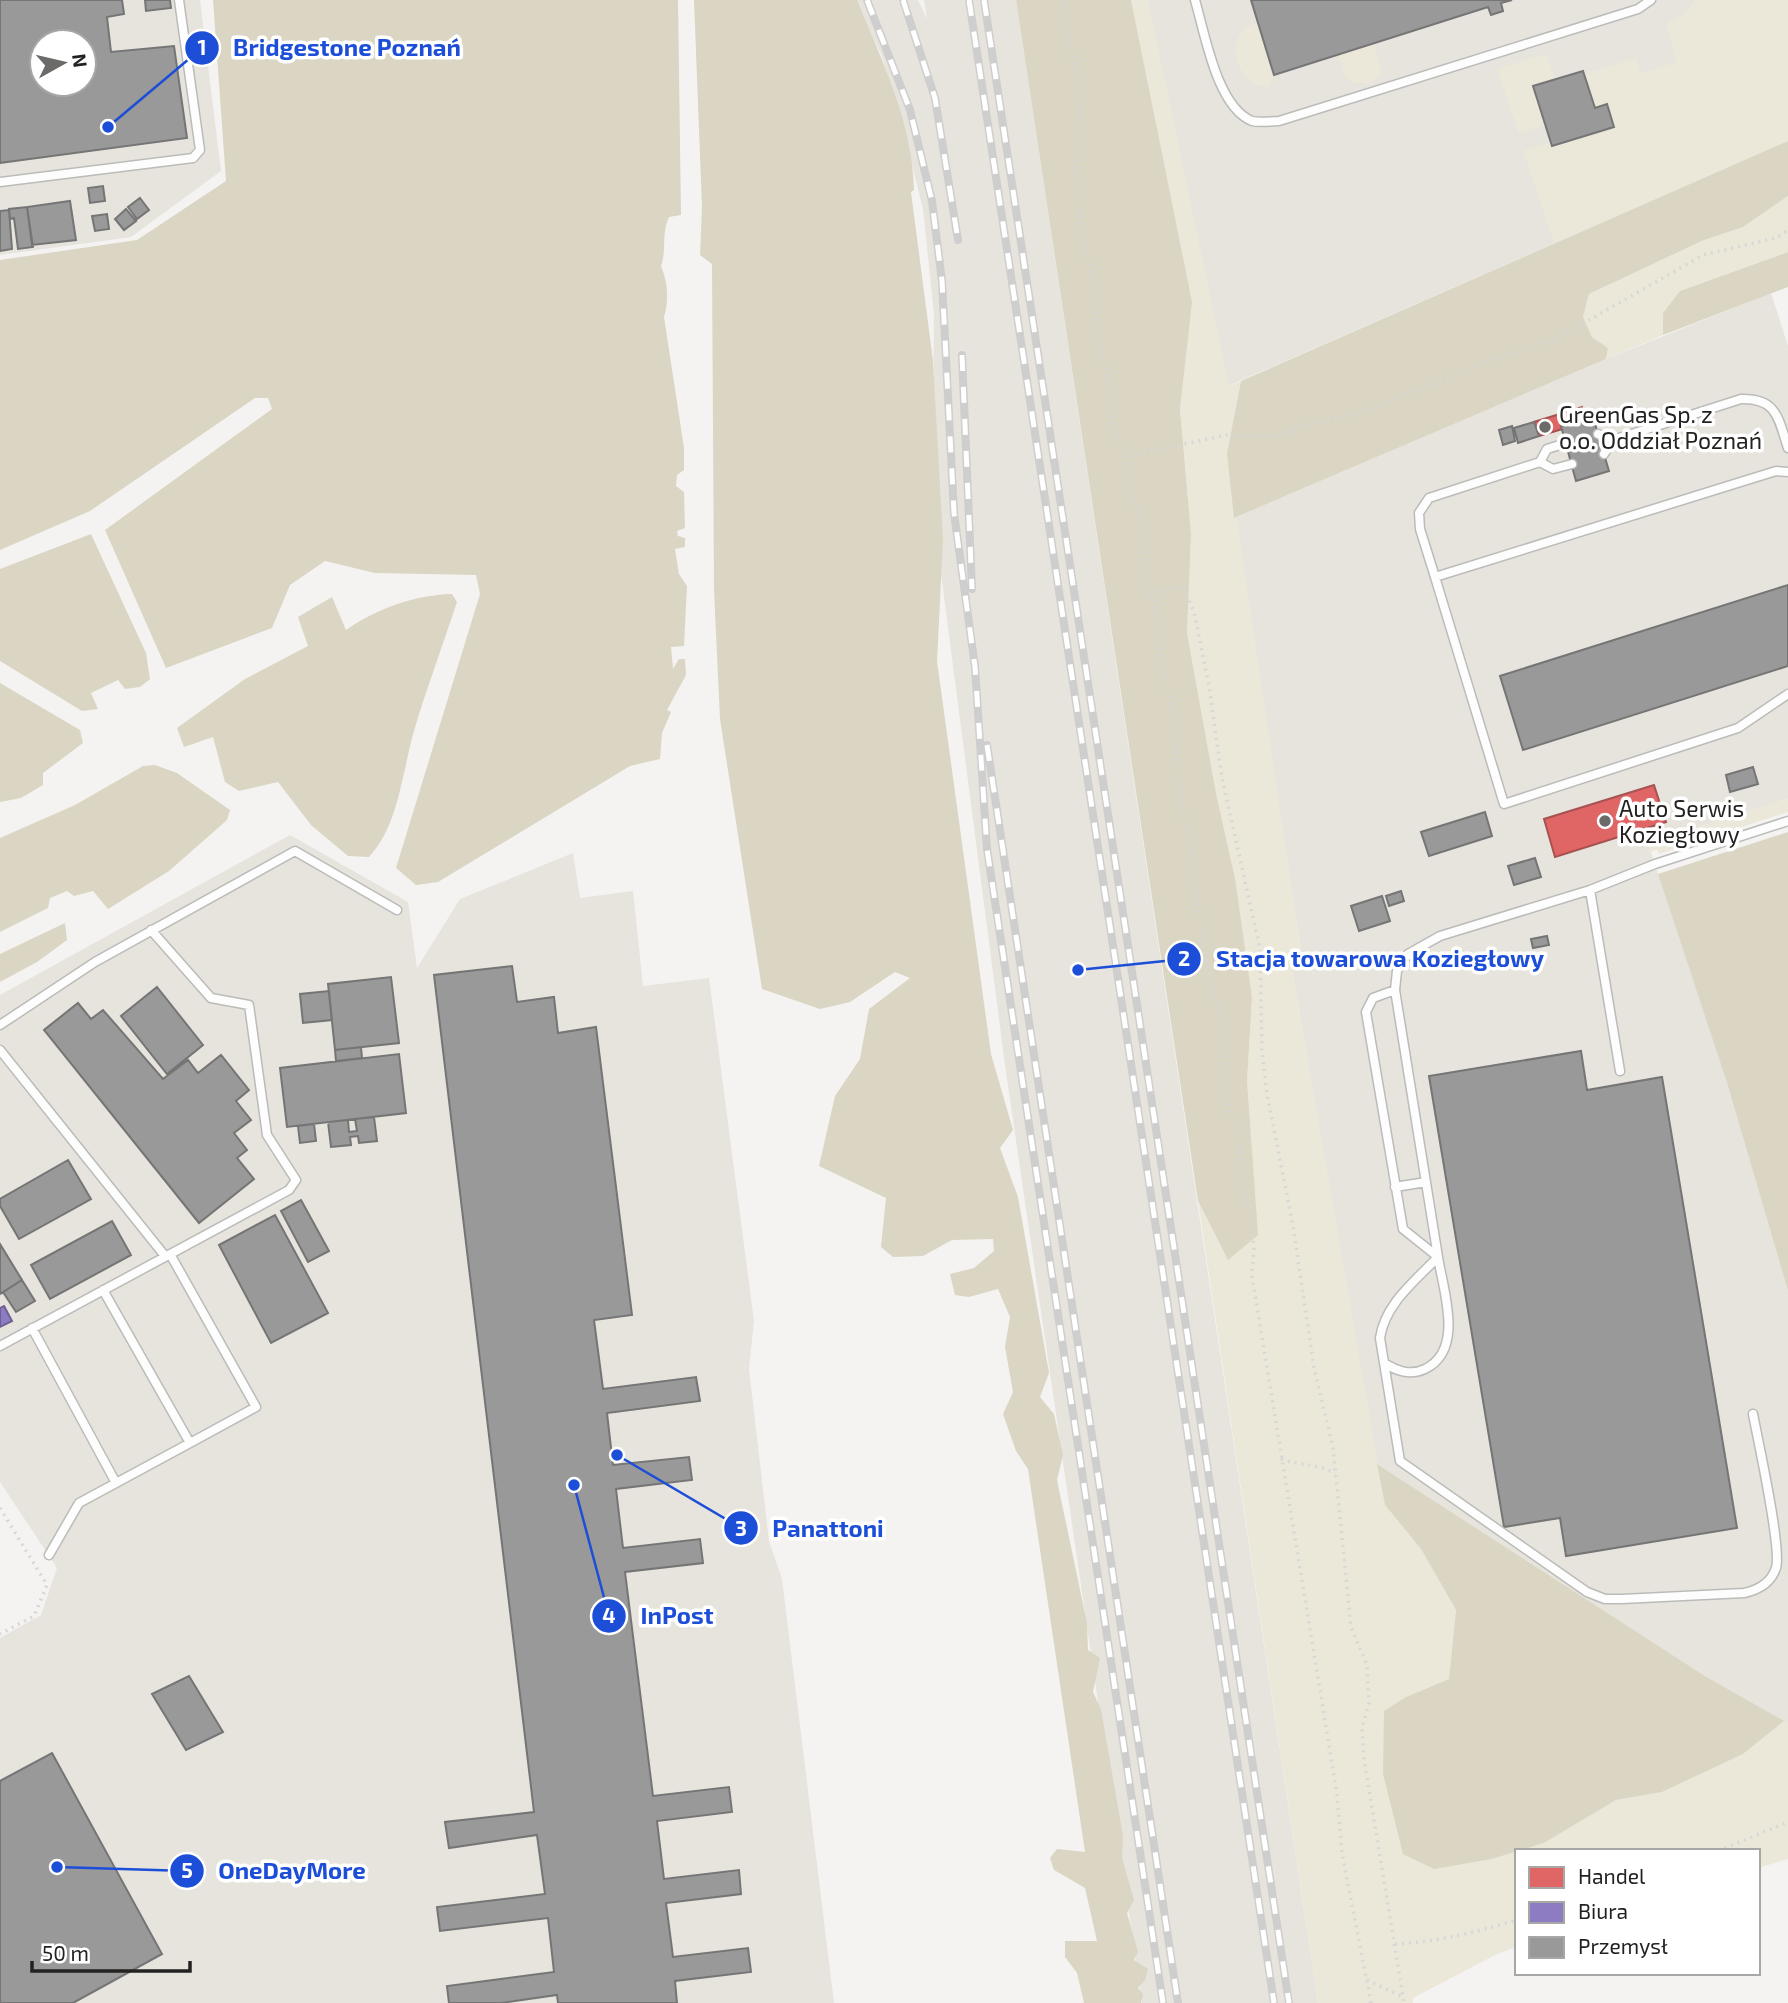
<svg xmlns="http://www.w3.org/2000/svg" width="1788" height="2003" font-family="'Exo 2',sans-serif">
<rect width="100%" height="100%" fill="#f4f3f1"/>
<path fill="#e6e4dd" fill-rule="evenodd" d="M0,0H200L221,171L131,237L0,255ZM42,42H84V84H42Z
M854,0H918L927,19L924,0H1016L1318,2003H1142L1005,1065L936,535L933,430L934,314L923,209L894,94L881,54Z
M1131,0H1788V141L1210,394Z
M1771,293L1788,346V799L1648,843L1727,1083L1788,1291V1724L1705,1676L1377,1464L1291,964L1301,951L1234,518L1606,359Z
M290,835L408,902L417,968L460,899L573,853L580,898L633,891L643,986L709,978L754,1321L749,1369L769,1541L782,1579L834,2003H0V1638L41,1615L57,1568L0,1482V995Z"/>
<path fill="#ebe8da" d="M1131,0H1148L1229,386L1241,381L1227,453L1301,952L1291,964L1385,1505L1421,1549L1456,1610L1449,1679L1406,1697L1434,1868L1492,1859L1517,1851V1947L1497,1954L1413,1998V2003H1318L1198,1201L1228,1260L1247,1082L1252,997L1235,878L1216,793L1187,633L1191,534L1180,409L1191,302Z
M1695,0H1788V141L1554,243L1523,151L1551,142L1553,146L1614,127L1607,104L1595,108L1584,74L1636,58L1641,73L1677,62L1666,24L1686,13Z
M1258,23L1274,75L1268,86C1238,88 1218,33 1258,23Z
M1374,43L1382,74L1370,83H1352L1345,76L1338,54Z
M1546,54L1555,80L1546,125L1519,133L1497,69Z
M1788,196V252L1680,291L1663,313V335L1606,359L1608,348L1592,337L1583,317L1589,294L1704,240L1743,227Z
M1788,799V812L1659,854L1657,849L1651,852L1648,843Z
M1784,1721L1788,1724V1859L1758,1868V1851H1519L1544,1843L1616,1800L1662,1792L1743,1754Z"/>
<path fill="#dad6c3" d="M213,0H678L681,215L669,217C661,235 667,249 661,266C668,282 669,301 664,317L684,448V470L677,475L676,486L684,492L685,528L677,531L678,536L685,538V547L675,549L679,574L687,586L684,646L671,647L673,669L679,659H685L686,675L667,710L671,712L662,733L660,759L630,766L438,882L416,885L396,868L480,594L476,575L375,573L325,561L290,585L272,628L166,668L105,530L272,409L268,398H255L90,511L0,550V260L137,240L226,181Z
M694,0H857C883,64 912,120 914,190L911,192L933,361L943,540L937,661L991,1054L1013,1130L1000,1148L1018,1197L1049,1373L1040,1397L1054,1414L1063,1455L1057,1480L1087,1623L1088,1650L1100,1658L1093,1692L1101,1709L1123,1836L1122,1858L1134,1900L1127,1913L1138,1952L1134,1960L1148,1969L1145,1980L1138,1988L1143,1994L1141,2003H1084L1077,1973L1065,1957V1941H1097L1085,1888L1054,1870L1050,1858L1057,1849L1085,1852L1028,1469L1016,1451L1003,1414L1013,1392L1005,1347L1010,1317L998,1289L969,1297L955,1295L950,1274L974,1268L994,1251L993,1239L952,1240L923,1256L893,1257L881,1247L886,1198L819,1166L835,1096L860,1059L869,1009L910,978L895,972L850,1002L820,1009L762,989L720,719L714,590L712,264L700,255L702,207Z
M1016,0H1131L1192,302L1180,409L1191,534L1187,633L1216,793L1235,878L1252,997L1247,1082L1258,1235L1228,1260L1198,1201Z
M1788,141V196L1743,227L1704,240L1589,294L1583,317L1592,337L1608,348L1606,359L1234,518L1227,453L1241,381Z
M1788,252V287L1663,335V313L1680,291Z
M91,534L146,653L150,679L140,687L125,689L118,680L91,693L98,709L82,711L0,661V569Z
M452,594L457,602C443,645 427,687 414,731C402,772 399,825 369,857L348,856L311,825L278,782L239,791L225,782L213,737L184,747L177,728L245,679L308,646L298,617L332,597L346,630C376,609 414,595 452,594Z
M0,683L80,730L83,743L43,773V785L21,798L0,802Z
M155,765L177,773L230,810L227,820L169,871L108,909L93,891L74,896L67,891L50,898L48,908L0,932V838L75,805L143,766Z
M1788,832V1291L1727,1083L1658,874Z
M65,923L67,940L37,962L0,982V954Z
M1377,1464L1705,1676L1784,1721L1743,1754L1662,1792L1616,1800L1544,1843L1492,1859L1434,1869L1403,1854L1383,1774L1384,1711L1406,1697L1449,1679L1456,1610L1421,1549L1385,1505Z"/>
<path fill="#e06666" stroke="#a75251" stroke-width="2" d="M1582,407L1586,422L1539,436L1534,422Z
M1654,785L1666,822L1555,857L1544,819Z"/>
<path fill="#8e7cc3" stroke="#6e6192" stroke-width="2" d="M4,1306L12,1321L0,1327V1308Z"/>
<path fill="#999" stroke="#767575" stroke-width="2" fill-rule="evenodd" d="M0,0H122L124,14L107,17L111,52L174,46L187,138L0,163ZM42,42H84V84H42Z
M145,0H170L171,8L146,11Z
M1251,0H1512L1501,3L1503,11L1491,15L1488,7L1274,75Z
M1583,71L1595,108L1607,104L1614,127L1552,146L1533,86Z
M103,186L105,201L90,203L88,188Z
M140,198L149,210L137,219L128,207Z
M70,201L76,240L32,245L27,207Z
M27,207L33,247L18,249L14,218L10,219L9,209Z
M126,209L136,221L124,230L115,219Z
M9,210L12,249L0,251V211Z
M107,214L109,229L95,231L92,216Z
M1593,417L1609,471L1576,481L1561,426Z
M1534,422L1539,436L1518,443L1514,428Z
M1512,426L1515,441L1503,445L1499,430Z
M1788,585V666L1523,750L1500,676Z
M1753,767L1758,784L1730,792L1726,775Z
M1485,812L1492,836L1429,856L1421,832Z
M1535,858L1541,877L1514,885L1508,866Z
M1401,891L1404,901L1389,906L1386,896Z
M1382,896L1390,921L1359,931L1351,906Z
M1547,936L1549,945L1533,948L1531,939Z
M512,966L517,1002L554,997L558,1033L596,1027L632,1315L594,1320L603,1389L696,1377L700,1401L607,1413L613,1465L689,1457L692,1480L616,1489L623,1548L700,1539L703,1563L625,1572L653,1796L729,1787L732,1812L657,1821L664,1879L739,1870L741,1894L666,1903L673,1957L748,1948L751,1972L675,1981L677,2003H558L557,1995L501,2003H449L447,1986L554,1972L548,1918L440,1931L437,1907L545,1894L537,1835L449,1848L445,1822L534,1812L434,975Z
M391,977L399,1043L335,1050L328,984Z
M157,987L203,1045L167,1074L121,1016Z
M329,991L332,1020L303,1023L300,994Z
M78,1003L91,1019L103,1010L163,1079L188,1060L198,1073L221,1055L249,1090L236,1101L251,1120L234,1133L247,1150L237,1158L254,1179L199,1223L44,1030Z
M361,1047L362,1058L336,1061L335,1050Z
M1581,1051L1587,1090L1662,1077L1737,1528L1566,1556L1560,1518L1504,1527L1429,1076Z
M399,1054L406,1113L287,1127L280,1068Z
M374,1117L377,1141L359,1143L358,1136L350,1137L351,1145L331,1147L328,1122L348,1120L349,1132L357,1131L355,1119Z
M314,1124L316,1141L300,1143L298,1126Z
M68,1160L91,1199L19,1239L0,1206V1199Z
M301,1200L329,1251L308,1262L281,1211Z
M275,1215L328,1313L271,1343L219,1245Z
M112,1221L131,1255L50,1299L31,1265Z
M0,1244L22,1280L0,1294Z
M22,1280L35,1301L16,1312L3,1292Z
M189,1676L223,1732L186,1750L152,1694Z
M52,1753L162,1954L73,2003H0V1781Z"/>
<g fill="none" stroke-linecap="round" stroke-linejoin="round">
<g stroke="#bbbbb9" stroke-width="11">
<path id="lane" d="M1195,0C1205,34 1217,107 1252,121C1260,123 1271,121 1279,121L1638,9L1651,0
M0,182L193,158L200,150L179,0
M1598,434L1613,440L1741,399C1777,398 1778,418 1788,448
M1604,454L1613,440
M1540,462L1553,469L1572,464
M1788,472L1776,471L1435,577L1504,804L1738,728L1788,694
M1435,577L1420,529L1419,513L1429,498L1540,462L1547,449L1566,443
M1590,890L1620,1071
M0,1025L95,962L295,851L397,910
M0,1050L165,1256
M1395,1187L1426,1182
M170,1254L256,1407L190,1443
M103,1290L190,1443L116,1483
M32,1328L116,1483L79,1503L49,1555
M0,1346L289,1190L296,1180L267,1135L249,1005L211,998L151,930
M1384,1363C1397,1371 1410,1376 1425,1369C1465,1350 1443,1290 1438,1257L1403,1229L1366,1012L1373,998L1395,990
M1753,1414C1758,1441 1782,1548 1776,1568C1771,1583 1758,1590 1744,1593L1622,1599H1605L1587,1592L1400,1461L1380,1338C1385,1304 1414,1282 1438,1257L1395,990L1397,971L1408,954L1440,936L1590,890L1655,864L1788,821"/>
</g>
<path stroke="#d7d7d6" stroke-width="3.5" stroke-dasharray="2 5" stroke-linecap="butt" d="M1064,0L1080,109L1075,178L1112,415L1124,457
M1151,594L1183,586L1194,612L1209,686L1222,778L1260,949L1262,1052L1267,1094L1293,1226L1314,1368L1333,1447L1351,1627L1367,1665L1369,1703L1362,1728L1364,1759L1404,2003
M1281,1459C1300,1466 1318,1463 1335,1474
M0,1508L47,1585L34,1616L0,1634
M1718,1851L1788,1822
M1395,1944C1437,1942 1476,1932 1517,1920
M1367,1980L1403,1997
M1371,2003L1342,1853L1337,1794L1252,1276L1254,1248L1237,1130L1228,1104L1222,1071V1027L1203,945L1193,856L1185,825L1174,725L1153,601L1146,576V548L1124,457L1226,435L1281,436L1307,424L1360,413L1486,362L1556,339L1703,255L1776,238L1788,230"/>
<use href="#lane" stroke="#fdfdfd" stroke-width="8"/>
<g stroke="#cfcece" stroke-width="8">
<path id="rail" d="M867,0L910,110L932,201L942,281L954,513L975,667L987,849L1163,2003
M903,0L935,98L958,240
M969,0L1274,2003
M984,0L1289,2003
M962,355L972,589
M987,745L1178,2003"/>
</g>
<use href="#rail" stroke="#fff" stroke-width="5" stroke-dasharray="16" stroke-linecap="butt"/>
</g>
<g fill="#6c6b6a" stroke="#fff" stroke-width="2.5">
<circle cx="1545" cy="427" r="7"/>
<circle cx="1605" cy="821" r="7"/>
</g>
<g text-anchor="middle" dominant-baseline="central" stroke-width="7" stroke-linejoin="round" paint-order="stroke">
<g font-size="23" fill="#232221" stroke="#fff" text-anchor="start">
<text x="1559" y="414">GreenGas Sp. z<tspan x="1559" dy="26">o.o. Oddział Poznań</tspan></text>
<text x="1619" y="808">Auto Serwis<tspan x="1619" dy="26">Koziegłowy</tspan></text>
</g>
</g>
<path fill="none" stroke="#1d4ed8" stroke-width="2.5" d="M108 127L202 48M1078 970L1184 959M617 1455L741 1528M574 1485L609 1616M57 1867L187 1871"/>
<g fill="#1d4ed8" stroke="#fff" stroke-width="2.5">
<circle cx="108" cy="127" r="7"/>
<circle cx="1078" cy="970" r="7"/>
<circle cx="617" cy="1455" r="7"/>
<circle cx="574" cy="1485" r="7"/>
<circle cx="57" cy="1867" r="7"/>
<circle cx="202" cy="48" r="18"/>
<circle cx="1184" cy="959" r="18"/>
<circle cx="741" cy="1528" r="18"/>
<circle cx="609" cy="1616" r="18"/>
<circle cx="187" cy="1871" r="18"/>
</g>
<g font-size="21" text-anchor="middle" font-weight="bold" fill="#fff">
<text x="202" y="55">1</text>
<text x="1184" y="966">2</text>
<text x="741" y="1536">3</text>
<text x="609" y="1623">4</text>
<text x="187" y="1878">5</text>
</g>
<g font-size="24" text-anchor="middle" font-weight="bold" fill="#1d4ed8" stroke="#fff" stroke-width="7" stroke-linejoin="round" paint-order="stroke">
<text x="347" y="56">Bridgestone Poznań</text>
<text x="1380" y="967">Stacja towarowa Koziegłowy</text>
<text x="828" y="1537">Panattoni</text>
<text x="677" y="1624">InPost</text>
<text x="292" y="1879">OneDayMore</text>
</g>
<rect x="1515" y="1849" width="245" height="126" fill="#ffffff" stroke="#a7a7a6" stroke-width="2"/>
<rect x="1529" y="1867" width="35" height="21" fill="#e06666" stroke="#a7a7a6" stroke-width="2"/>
<text x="1578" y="1884" font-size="21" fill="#232221">Handel</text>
<rect x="1529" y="1902" width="35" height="21" fill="#8e7cc3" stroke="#a7a7a6" stroke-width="2"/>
<text x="1578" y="1919" font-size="21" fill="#232221">Biura</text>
<rect x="1529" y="1937" width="35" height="21" fill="#999999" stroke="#a7a7a6" stroke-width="2"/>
<text x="1578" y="1954" font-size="21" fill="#232221">Przemysł</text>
<g transform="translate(63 63) rotate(82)"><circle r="33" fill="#ffffff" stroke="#a7a7a6" stroke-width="2"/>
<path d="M0-5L12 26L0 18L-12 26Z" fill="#6c6b6a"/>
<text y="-10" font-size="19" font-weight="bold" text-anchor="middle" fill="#232221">N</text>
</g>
<path d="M32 1961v10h158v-10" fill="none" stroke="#232221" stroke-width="3.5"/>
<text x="42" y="1961" font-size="21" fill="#232221" stroke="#ffffff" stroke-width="5" paint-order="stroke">50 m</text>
</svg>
